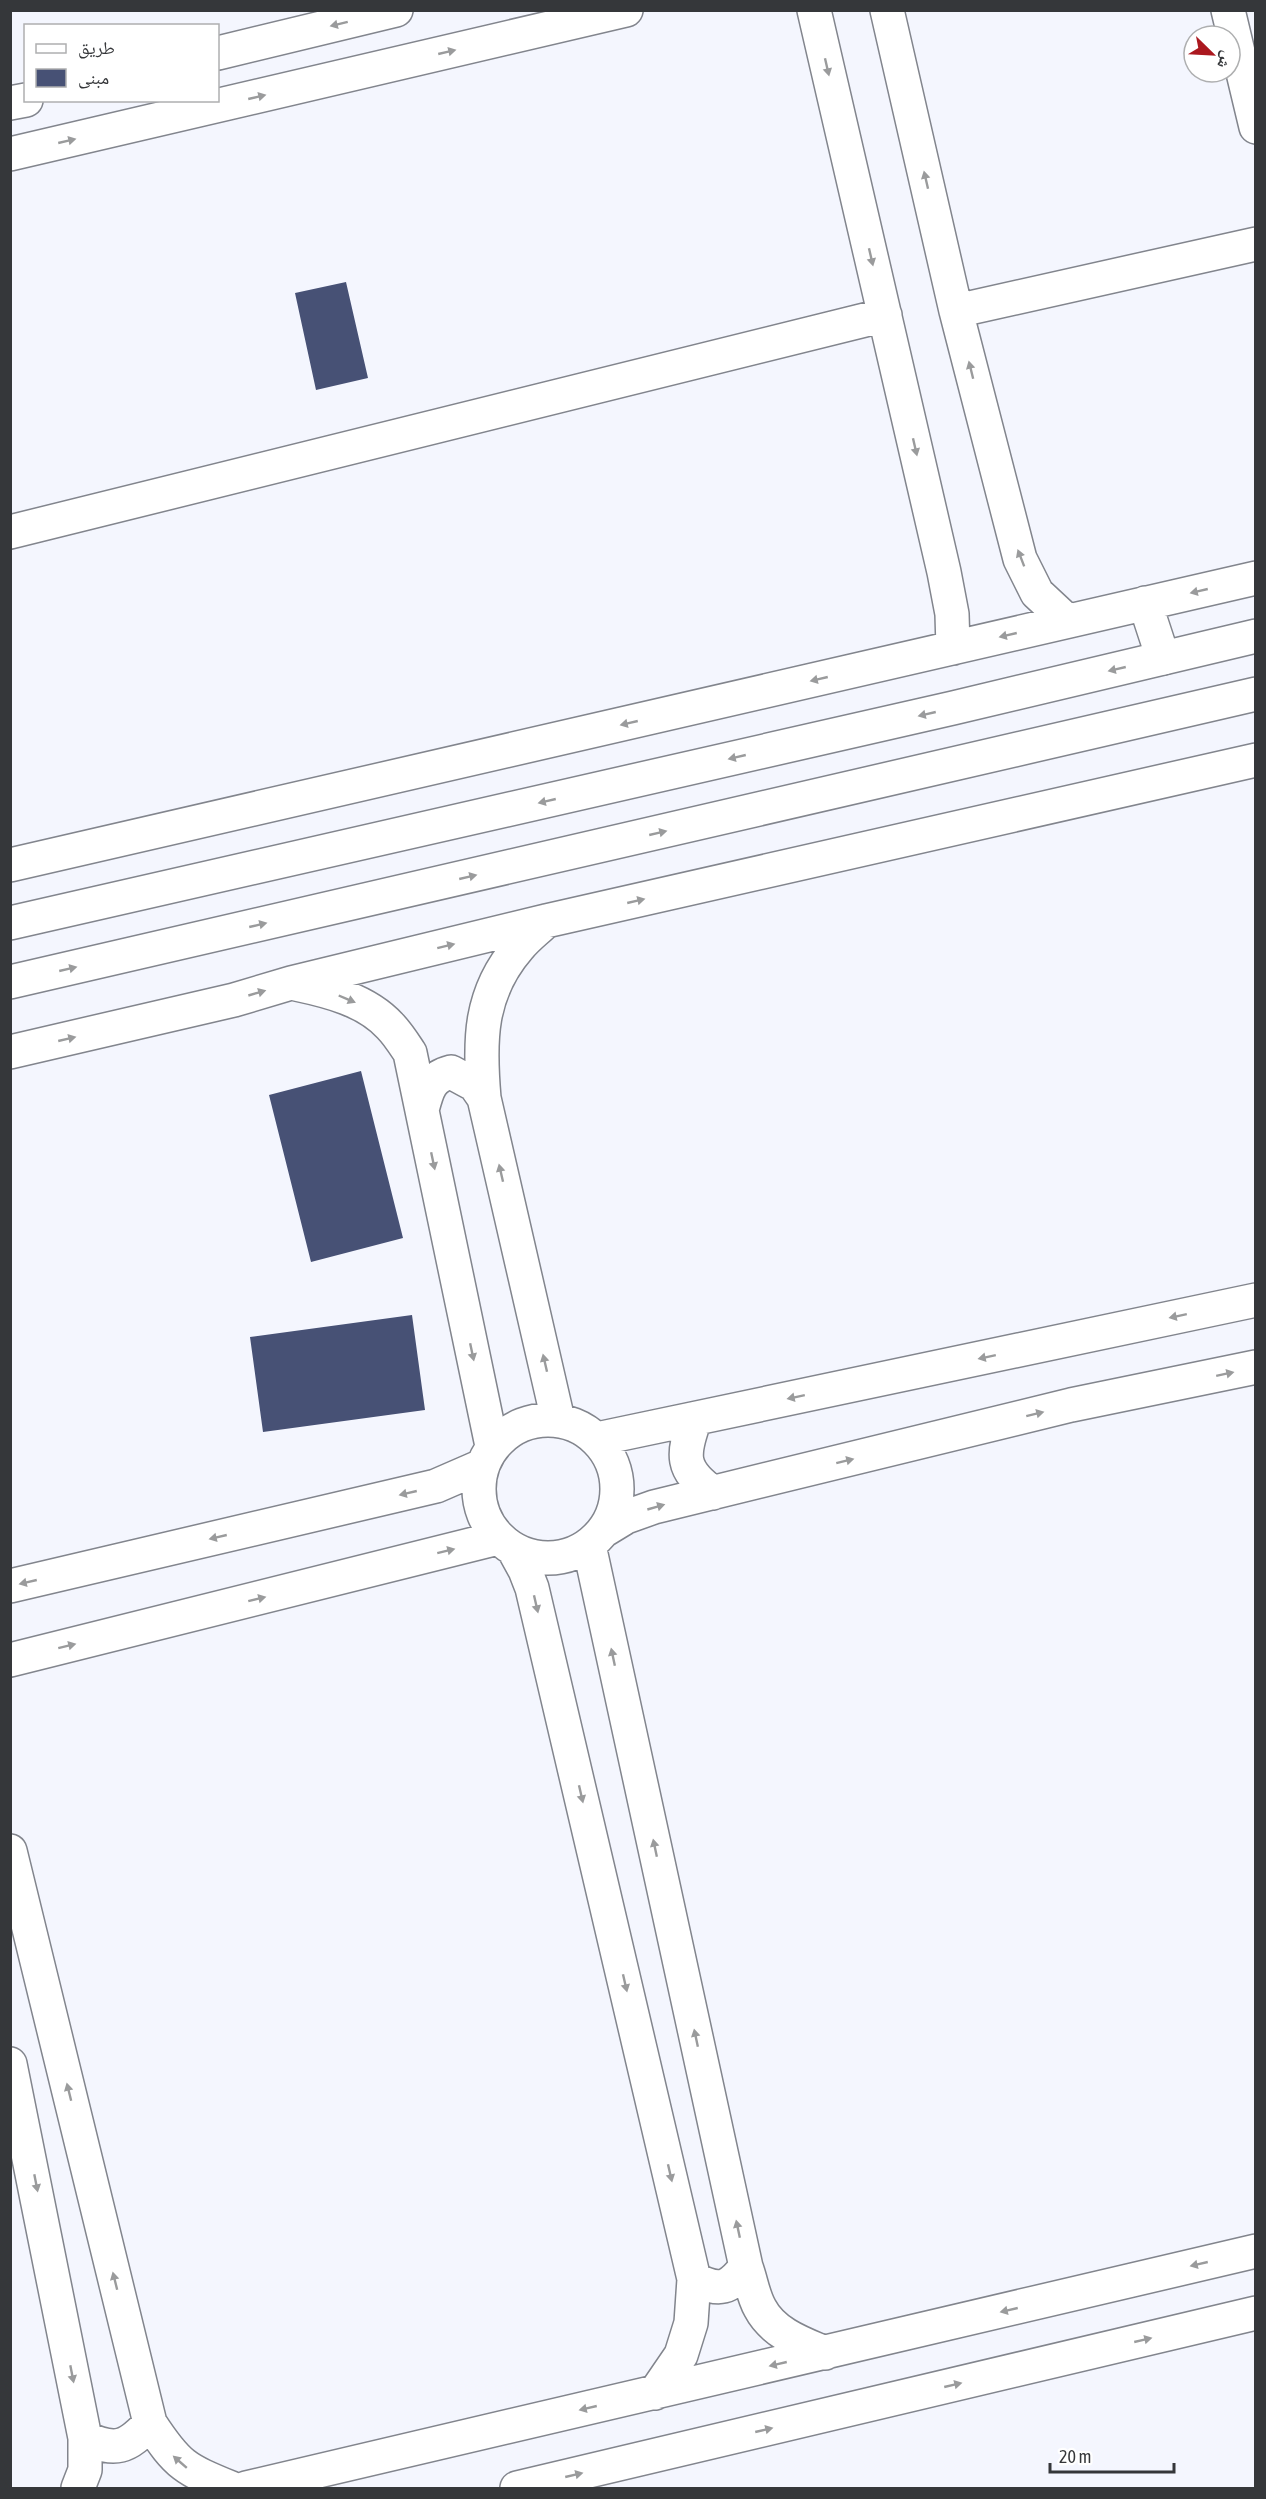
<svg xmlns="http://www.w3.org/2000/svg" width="1266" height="2499" font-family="'Asap Condensed','Noto Naskh Arabic',sans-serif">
<rect width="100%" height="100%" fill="#f4f6fe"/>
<path fill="#475175" d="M346,282L368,378L316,390L295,293Z
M361,1071L403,1238L311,1262L269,1095Z
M412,1315L425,1410L263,1432L250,1337Z"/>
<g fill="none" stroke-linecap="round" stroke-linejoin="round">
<g stroke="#82858d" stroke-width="36">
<path id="minor" d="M814,10L944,572L952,614L953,648
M887,10L956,311L1020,559L1037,593L1067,621
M1228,10L1256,127
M218,53L396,10
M10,103L26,100
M10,154L626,10
M956,311L1256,244
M10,532L885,315
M1145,603L1163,658
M10,865L1256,578
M546,921C537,930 527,937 519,947C479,993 479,1041 484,1098L558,1420
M296,984C329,991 366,1000 390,1026C398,1034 404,1044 410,1053L492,1446
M10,1052L234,1000L291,983L546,921L1256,760
M422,1110C427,1091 430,1077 451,1072L475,1085L484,1098
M695,1419C682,1455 680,1469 713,1493
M479 1489a69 69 0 1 1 138 0a69 69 0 1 1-138 0Z
M597,1439L1256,1300
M603,1531L626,1517L654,1507L1071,1405L1256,1367
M589,1545L746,2267C751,2280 753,2296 760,2308C773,2333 801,2343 825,2353
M514,1550L525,1570L532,1588L694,2279L691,2323L681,2355L655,2393
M10,1586L436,1486L482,1466
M10,1660L498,1538
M10,1851L150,2423C178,2466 185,2469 231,2488
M10,2064L85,2438V2470L78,2488
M694,2279C721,2292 728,2289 746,2267
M85,2438C116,2452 127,2448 150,2423
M246,2488L1256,2251
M517,2488L1256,2313"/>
</g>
<g stroke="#82858d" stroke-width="36">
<path id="tertiary" d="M10,923L953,708L1256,636
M10,982L1256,694"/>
</g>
<use href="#minor" stroke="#fff" stroke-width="33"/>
<use href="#tertiary" stroke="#fff" stroke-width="33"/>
</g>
<defs><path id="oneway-solid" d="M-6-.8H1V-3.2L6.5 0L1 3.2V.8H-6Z" transform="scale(1.5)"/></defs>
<g fill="#9a9b9c">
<use href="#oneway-solid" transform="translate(339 24) rotate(166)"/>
<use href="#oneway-solid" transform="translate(447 52) rotate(-13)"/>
<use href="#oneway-solid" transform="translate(827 67) rotate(77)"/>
<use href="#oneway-solid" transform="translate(257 97) rotate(-13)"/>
<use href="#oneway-solid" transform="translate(67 141) rotate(-13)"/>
<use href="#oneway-solid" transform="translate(926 180) rotate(-103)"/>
<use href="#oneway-solid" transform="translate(871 257) rotate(77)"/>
<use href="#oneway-solid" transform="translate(971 370) rotate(-104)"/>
<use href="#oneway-solid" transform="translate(915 447) rotate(77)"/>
<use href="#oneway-solid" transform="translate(1021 558) rotate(-111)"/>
<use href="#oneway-solid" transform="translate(1199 591) rotate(167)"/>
<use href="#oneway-solid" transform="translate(1008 635) rotate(167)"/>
<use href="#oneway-solid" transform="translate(1117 669) rotate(167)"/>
<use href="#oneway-solid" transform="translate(819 679) rotate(167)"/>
<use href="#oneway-solid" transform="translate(927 714) rotate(167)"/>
<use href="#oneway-solid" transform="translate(629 723) rotate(167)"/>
<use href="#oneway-solid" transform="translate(737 757) rotate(167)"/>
<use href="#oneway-solid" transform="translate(547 801) rotate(167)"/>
<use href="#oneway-solid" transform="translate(658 833) rotate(-13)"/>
<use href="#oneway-solid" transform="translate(468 877) rotate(-13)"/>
<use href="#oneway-solid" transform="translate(636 901) rotate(-13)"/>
<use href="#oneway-solid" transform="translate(258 925) rotate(-13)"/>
<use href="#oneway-solid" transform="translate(446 946) rotate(-14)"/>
<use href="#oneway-solid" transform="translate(68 969) rotate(-13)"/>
<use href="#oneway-solid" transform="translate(257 993) rotate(-16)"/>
<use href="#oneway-solid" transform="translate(347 999) rotate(23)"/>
<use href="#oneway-solid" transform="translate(67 1039) rotate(-13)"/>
<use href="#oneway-solid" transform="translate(433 1161) rotate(78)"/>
<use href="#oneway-solid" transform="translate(501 1173) rotate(-103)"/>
<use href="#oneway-solid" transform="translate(1178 1316) rotate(168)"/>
<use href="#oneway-solid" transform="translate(472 1352) rotate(78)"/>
<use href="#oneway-solid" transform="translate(987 1357) rotate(168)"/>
<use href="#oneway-solid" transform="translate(545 1363) rotate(-103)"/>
<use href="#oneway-solid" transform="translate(1225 1374) rotate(-12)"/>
<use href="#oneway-solid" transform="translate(796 1397) rotate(168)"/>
<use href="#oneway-solid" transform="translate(1035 1414) rotate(-14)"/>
<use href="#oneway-solid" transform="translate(845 1461) rotate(-14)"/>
<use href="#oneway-solid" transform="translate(408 1493) rotate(167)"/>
<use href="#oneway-solid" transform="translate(656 1507) rotate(-16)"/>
<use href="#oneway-solid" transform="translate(218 1537) rotate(167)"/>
<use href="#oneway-solid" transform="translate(446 1551) rotate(-14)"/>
<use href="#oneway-solid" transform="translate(28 1582) rotate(167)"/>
<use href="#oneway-solid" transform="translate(257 1599) rotate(-14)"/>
<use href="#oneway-solid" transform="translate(536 1604) rotate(77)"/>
<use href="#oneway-solid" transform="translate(67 1646) rotate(-14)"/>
<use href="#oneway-solid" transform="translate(613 1657) rotate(-102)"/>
<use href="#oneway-solid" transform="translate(581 1794) rotate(77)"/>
<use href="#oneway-solid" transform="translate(655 1848) rotate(-102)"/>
<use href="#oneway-solid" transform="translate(625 1983) rotate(77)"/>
<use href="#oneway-solid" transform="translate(696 2038) rotate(-102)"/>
<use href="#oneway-solid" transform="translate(69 2092) rotate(-104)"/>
<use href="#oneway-solid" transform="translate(670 2173) rotate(77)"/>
<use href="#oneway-solid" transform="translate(36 2183) rotate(79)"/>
<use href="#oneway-solid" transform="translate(738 2229) rotate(-102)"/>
<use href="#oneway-solid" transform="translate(1199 2264) rotate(167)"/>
<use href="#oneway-solid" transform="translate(115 2281) rotate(-104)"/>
<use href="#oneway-solid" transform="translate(1009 2310) rotate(167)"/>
<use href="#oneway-solid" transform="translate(1143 2340) rotate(-13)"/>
<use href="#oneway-solid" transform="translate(778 2364) rotate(167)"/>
<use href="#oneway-solid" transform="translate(72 2374) rotate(79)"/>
<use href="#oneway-solid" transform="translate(953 2385) rotate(-13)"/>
<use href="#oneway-solid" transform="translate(588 2408) rotate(167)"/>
<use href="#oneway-solid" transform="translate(764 2430) rotate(-13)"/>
<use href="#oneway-solid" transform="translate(180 2462) rotate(-139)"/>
<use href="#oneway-solid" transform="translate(574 2475) rotate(-13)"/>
</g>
<rect width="1266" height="2499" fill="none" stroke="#35373a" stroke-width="24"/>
<rect x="24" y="24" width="195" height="78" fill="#ffffff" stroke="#aeafb0" stroke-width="1.5"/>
<rect x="36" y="44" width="30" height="9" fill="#ffffff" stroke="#aeafb0" stroke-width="1.5"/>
<text x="78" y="54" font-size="18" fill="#35373a">طريق</text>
<rect x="36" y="69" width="30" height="18" fill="#475175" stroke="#aeafb0" stroke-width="1.5"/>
<text x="78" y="84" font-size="18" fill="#35373a">مبنى</text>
<g transform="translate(1212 54) rotate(114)"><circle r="28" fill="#ffffff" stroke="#aeafb0" stroke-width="1.5"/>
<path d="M0-4.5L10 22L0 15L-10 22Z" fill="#ab181f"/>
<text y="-9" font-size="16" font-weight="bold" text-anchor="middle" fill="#35373a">ش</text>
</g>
<path d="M1050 2463v9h124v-9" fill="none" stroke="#35373a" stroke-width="3"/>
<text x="1059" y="2463" font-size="18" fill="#35373a" stroke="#ffffff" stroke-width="4.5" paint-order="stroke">20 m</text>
</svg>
